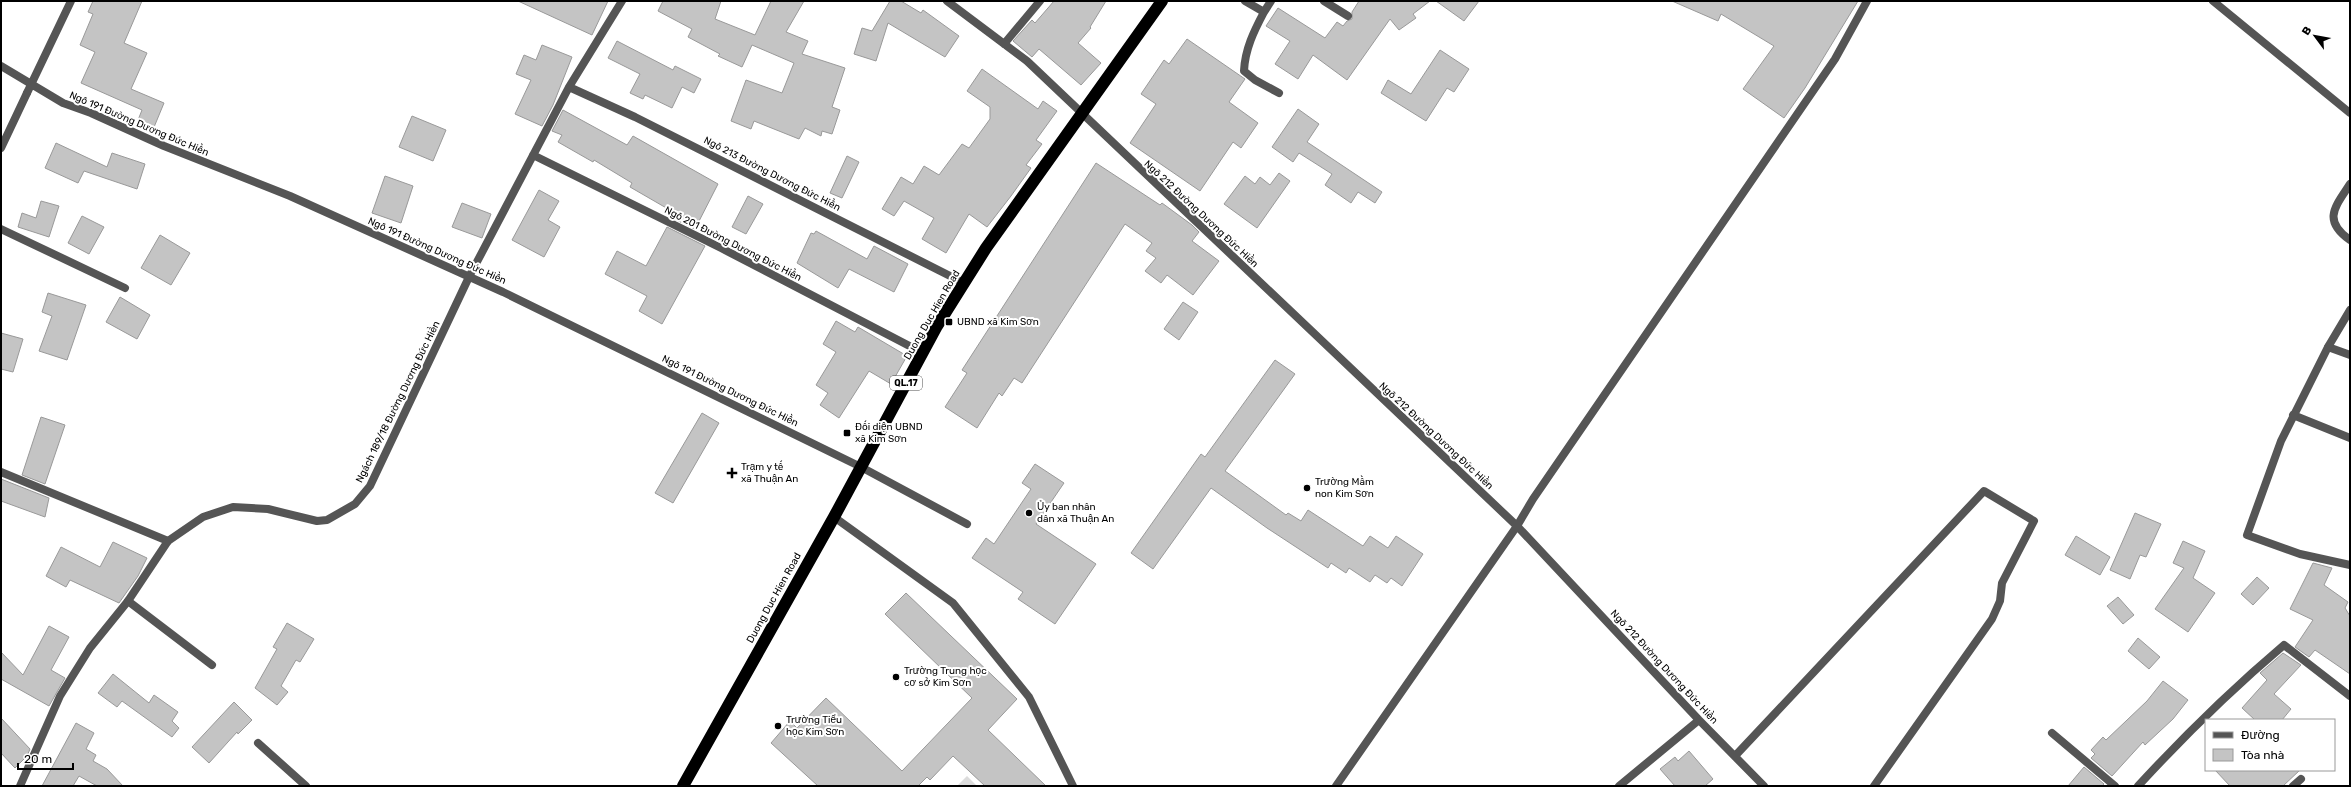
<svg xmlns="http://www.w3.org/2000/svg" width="2351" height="787" font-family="Rubik,sans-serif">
<rect width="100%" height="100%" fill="#fff"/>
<path fill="#dcdcdc" d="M967,776L977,786H957Z"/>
<path fill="#c4c4c4" stroke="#999" d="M93,1H142L124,43L147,53L131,89L164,103L152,132L136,125L142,110L81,83L95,52L80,45L93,14L88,12Z
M518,1H608L592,35Z
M663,1H721L715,19L755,35L771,1H804L786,32L808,41L802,54L845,68L832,107L840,110L832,134L822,131L821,136L805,128L799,139L754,121L751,129L731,121L746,80L782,93L794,63L752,45L742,67L718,56L720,54L688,37L692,29L658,11Z
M890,1H901L921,13L923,10L959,36L945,57L888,23L876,61L854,54L862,28L872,31Z
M1054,1H1106L1090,27L1091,28L1078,43L1101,63L1081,85L1039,49L1032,57L1013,41L1032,20L1035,23Z
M1359,1H1430L1413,14L1416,18L1399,30L1390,19L1347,80L1313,55L1298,79L1275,64L1290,41L1266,26L1278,8L1325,38L1337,22L1343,26L1347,21L1352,19V12Z
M1436,1H1479L1464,21Z
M1672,1H1858L1805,88L1784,118L1743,89L1774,46L1721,14L1718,21Z
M1187,39L1245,79L1229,102L1258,123L1241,148L1233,142L1200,191L1130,143L1156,104L1141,94L1164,60L1169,64Z
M617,41L673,70L675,66L701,79L694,93L682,87L672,108L645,95L643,99L630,93L640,74L608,58Z
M542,45L572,57L553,105L542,126L515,114L531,80L516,74L524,55L536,60Z
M1440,50L1469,69L1454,92L1447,88L1426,121L1381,93L1388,80L1411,94Z
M982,69L1038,109L1043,101L1057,111L1036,140L1042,144L1026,165L1031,168L1011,196L987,227L969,214L946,253L922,239L934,218L904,201L894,216L882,209L901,177L913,184L924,166L939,175L962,144L969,148L990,119V107L967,91Z
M1298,109L1319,124L1307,142L1382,192L1375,203L1358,192L1351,203L1325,185L1332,174L1299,153L1293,162L1272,147Z
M563,110L627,145L633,136L718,184L695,229L672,218L675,213L630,187L632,183L594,160L593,162L558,142L562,135L552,131Z
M412,116L446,130L433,161L399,147Z
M56,143L107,167L112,153L145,164L137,189L84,171L78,183L45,168Z
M847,156L859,162L842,198L830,193Z
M1096,163L1160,205L1162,203L1192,225L1199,232L1192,241L1219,261L1193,295L1167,275L1161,283L1145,271L1156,258L1146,251L1152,243L1125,224L1022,383L1014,378L1002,396L999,393L977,428L945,407L967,373L962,370Z
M1279,173L1290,181L1257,228L1224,204L1245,176L1255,184L1260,177L1270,185Z
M385,176L413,186L401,223L372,213Z
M539,190L559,201L548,220L560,227L544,257L512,240Z
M748,196L763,204L746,234L732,227Z
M41,201L59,206L49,237L18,227L22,213L36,218Z
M462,203L491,214L482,238L452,227Z
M82,216L104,227L89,254L68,243Z
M667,227L705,246L662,324L639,311L647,296L605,274L617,251L646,266Z
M816,231L867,259L874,246L908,264L894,292L849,269L838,288L797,263L811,233L814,234Z
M160,235L190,253L171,285L141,268Z
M48,293L86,305L67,360L39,351L52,316L42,312Z
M120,297L150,315L137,339L106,322Z
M1183,302L1198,312L1179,340L1164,329Z
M836,321L855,332L858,327L907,356L891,384L869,371L839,418L820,405L828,393L816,385L836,352L823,344Z
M1,333L23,339L13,372L1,369Z
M1275,360L1295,374L1225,471L1286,515L1288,513L1301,521L1308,510L1363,546L1370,536L1388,548L1396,536L1423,554L1402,586L1391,578L1387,583L1375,575L1370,582L1349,568L1346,573L1331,563L1328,568L1267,528L1211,488L1153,569L1131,553L1201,454L1205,457Z
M702,413L719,423L673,503L655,493Z
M41,417L65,425L45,484L22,475Z
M1035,464L1064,483L1036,524L1096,564L1055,624L1018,599L1023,592L972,558L986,538L994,544L1031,489L1022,483Z
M1,479L49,498L45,517L1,501Z
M2135,513L2161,524L2146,557L2140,555L2130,579L2110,570Z
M2076,536L2110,557L2100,575L2065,555Z
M2183,541L2205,551L2193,578L2215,593L2188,632L2155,609L2184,568L2173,563Z
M113,542L147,558L138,576L119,603L70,580L66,587L46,576L61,547L100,567Z
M2313,563L2332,568L2324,585L2348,602L2345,608L2350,616V674L2315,650L2309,657L2295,647L2313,620L2290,609Z
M2257,577L2269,588L2253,605L2241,594Z
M906,593L1017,699L988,730L1046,786H985L953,756L930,780L927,777L918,786H818L771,743L790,721L797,728L826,698L902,771L972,698L885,614Z
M2118,597L2134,615L2123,624L2107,606Z
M287,623L314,639L300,662L296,660L281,686L288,692L277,705L255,688L277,649L273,647Z
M49,626L69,637L51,670L65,678L49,706L1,679V652L23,675Z
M2138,638L2160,657L2149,669L2128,651Z
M2283,653L2301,665L2274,694L2291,709L2282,720H2255L2242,708L2267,680L2260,673Z
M113,674L149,703L154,695L178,712L172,721L179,728L172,737L122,701L117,707L98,693Z
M2163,681L2188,700L2173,719L2145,745L2143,742L2112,776L2091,758L2095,754L2091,750L2103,737L2106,740L2147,701Z
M234,702L252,720L238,734L237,732L209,763L192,747Z
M1,718L30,749L27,756L15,768L1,753Z
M76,723L94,733L86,749L96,755L93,761L107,769L123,786H97L79,776L73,786H42Z
M1689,751L1713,779L1705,786H1675L1660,769L1675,757L1678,761Z
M2084,767L2104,784L2102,786H2068Z
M2215,770H2300L2283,786H2230Z"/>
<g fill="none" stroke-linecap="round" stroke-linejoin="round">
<path stroke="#555" stroke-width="8" d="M1245,1L1264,12L1271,1
M1324,1L1348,16
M1264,12C1254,31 1245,49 1244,71L1255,80L1279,93
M1,148L27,93
M2328,347L2350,355
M2293,415L2350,438
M861,467L967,524
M2052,733L2115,786
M20,786L60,696L90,648L128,601L168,541L203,517L233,507L268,509L317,521L327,520L355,504L370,486L469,277
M2293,786L2301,779"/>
<path stroke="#555" stroke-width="8" d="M947,1L1027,61L1517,526L1699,720L1764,786
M2213,1L2350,113
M1004,44L1040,1
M1,66L63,103L91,113L164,146L290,196L503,292L861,467
M569,87L635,117L964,283
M27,93L71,1
M533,155L721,248L923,353
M2350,184C2335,207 2322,220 2350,240
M1,229L125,288
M469,277L569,87L622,1
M2350,310L2328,347L2281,441L2247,535L2300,554L2350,565
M1,472L168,541
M834,517L953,603L1029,697L1073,786
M128,601L212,665
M258,743L306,786
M1735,756L1984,491L2034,521L2002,583L2000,601L1992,619L1874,786
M1336,786L1517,526L1533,499L1835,59L1867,1
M1619,786L1699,720
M2138,786C2184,736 2232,689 2284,645L2350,696"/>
<path stroke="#000" stroke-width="12" d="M683,786L834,517L937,326L986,248L1162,1"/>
</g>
<g fill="#000" stroke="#fff" stroke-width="1.5">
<rect x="945" y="318" width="8" height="8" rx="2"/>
<rect x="843" y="429" width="8" height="8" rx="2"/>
<path d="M730 467h4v4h4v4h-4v4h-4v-4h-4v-4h4z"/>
<circle cx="1307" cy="488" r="4"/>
<circle cx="1029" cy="513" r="4"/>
<circle cx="896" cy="677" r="4"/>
<circle cx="778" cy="726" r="4"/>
</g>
<g text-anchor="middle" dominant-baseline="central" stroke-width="4" stroke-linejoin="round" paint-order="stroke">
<rect fill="#fff" stroke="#4c4c4c" stroke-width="1" x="890" y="376" width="32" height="14" rx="3"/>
<g font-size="9" font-weight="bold" fill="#000">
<text x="906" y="383">QL.17</text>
</g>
<g font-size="10" fill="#000" stroke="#fff">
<text transform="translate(139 124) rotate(23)">Ngõ 191 Đường Dương Đức Hiền</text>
<text transform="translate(772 174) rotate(27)">Ngõ 213 Đường Dương Đức Hiền</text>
<text transform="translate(1201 214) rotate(43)">Ngõ 212 Đường Dương Đức Hiền</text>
<text transform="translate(733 244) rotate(27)">Ngõ 201 Đường Dương Đức Hiền</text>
<text transform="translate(437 251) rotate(24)">Ngõ 191 Đường Dương Đức Hiền</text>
<text transform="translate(932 315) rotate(-60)">Duong Duc Hien Road</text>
<text transform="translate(730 391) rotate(26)">Ngõ 191 Đường Dương Đức Hiền</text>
<text transform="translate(398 402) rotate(-64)">Ngách 189/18 Đường Dương Đức Hiền</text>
<text transform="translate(1436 436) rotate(43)">Ngõ 212 Đường Dương Đức Hiền</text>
<text transform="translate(774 598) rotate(-61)">Duong Duc Hien Road</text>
<text transform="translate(1664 667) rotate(47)">Ngõ 212 Đường Dương Đức Hiền</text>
</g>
<g font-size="10" fill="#000" stroke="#fff" text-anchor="start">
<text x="957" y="322">UBND xã Kim Sơn</text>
<text x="855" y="427">Đối diện UBND<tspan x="855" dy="12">xã Kim Sơn</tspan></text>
<text x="741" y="467">Trạm y tế<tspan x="741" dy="12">xã Thuận An</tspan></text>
<text x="1315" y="482">Trường Mầm<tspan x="1315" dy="12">non Kim Sơn</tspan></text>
<text x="1037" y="507">Ủy ban nhân<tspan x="1037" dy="12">dân xã Thuận An</tspan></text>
<text x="904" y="671">Trường Trung học<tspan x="904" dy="12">cơ sở Kim Sơn</tspan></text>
<text x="786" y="720">Trường Tiểu<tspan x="786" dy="12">học Kim Sơn</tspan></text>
</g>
</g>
<rect width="2351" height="787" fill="none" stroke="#000000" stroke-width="4"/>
<rect x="2205" y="719" width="130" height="52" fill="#ffffff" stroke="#999999"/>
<rect x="2213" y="732" width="20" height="6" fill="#555555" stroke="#999999"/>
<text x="2241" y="739" font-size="12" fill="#000000">Đường</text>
<rect x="2213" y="749" width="20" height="12" fill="#c4c4c4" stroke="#999999"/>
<text x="2241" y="759" font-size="12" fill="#000000">Tòa nhà</text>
<g transform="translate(2315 36) rotate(302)" stroke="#ffffff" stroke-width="3" paint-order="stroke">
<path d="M0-3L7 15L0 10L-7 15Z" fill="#000000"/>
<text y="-6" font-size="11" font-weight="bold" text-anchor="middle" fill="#000000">B</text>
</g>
<path d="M18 763v6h55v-6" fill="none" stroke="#000000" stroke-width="2"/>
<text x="24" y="763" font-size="12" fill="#000000" stroke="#ffffff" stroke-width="3" paint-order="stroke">20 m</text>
</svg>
